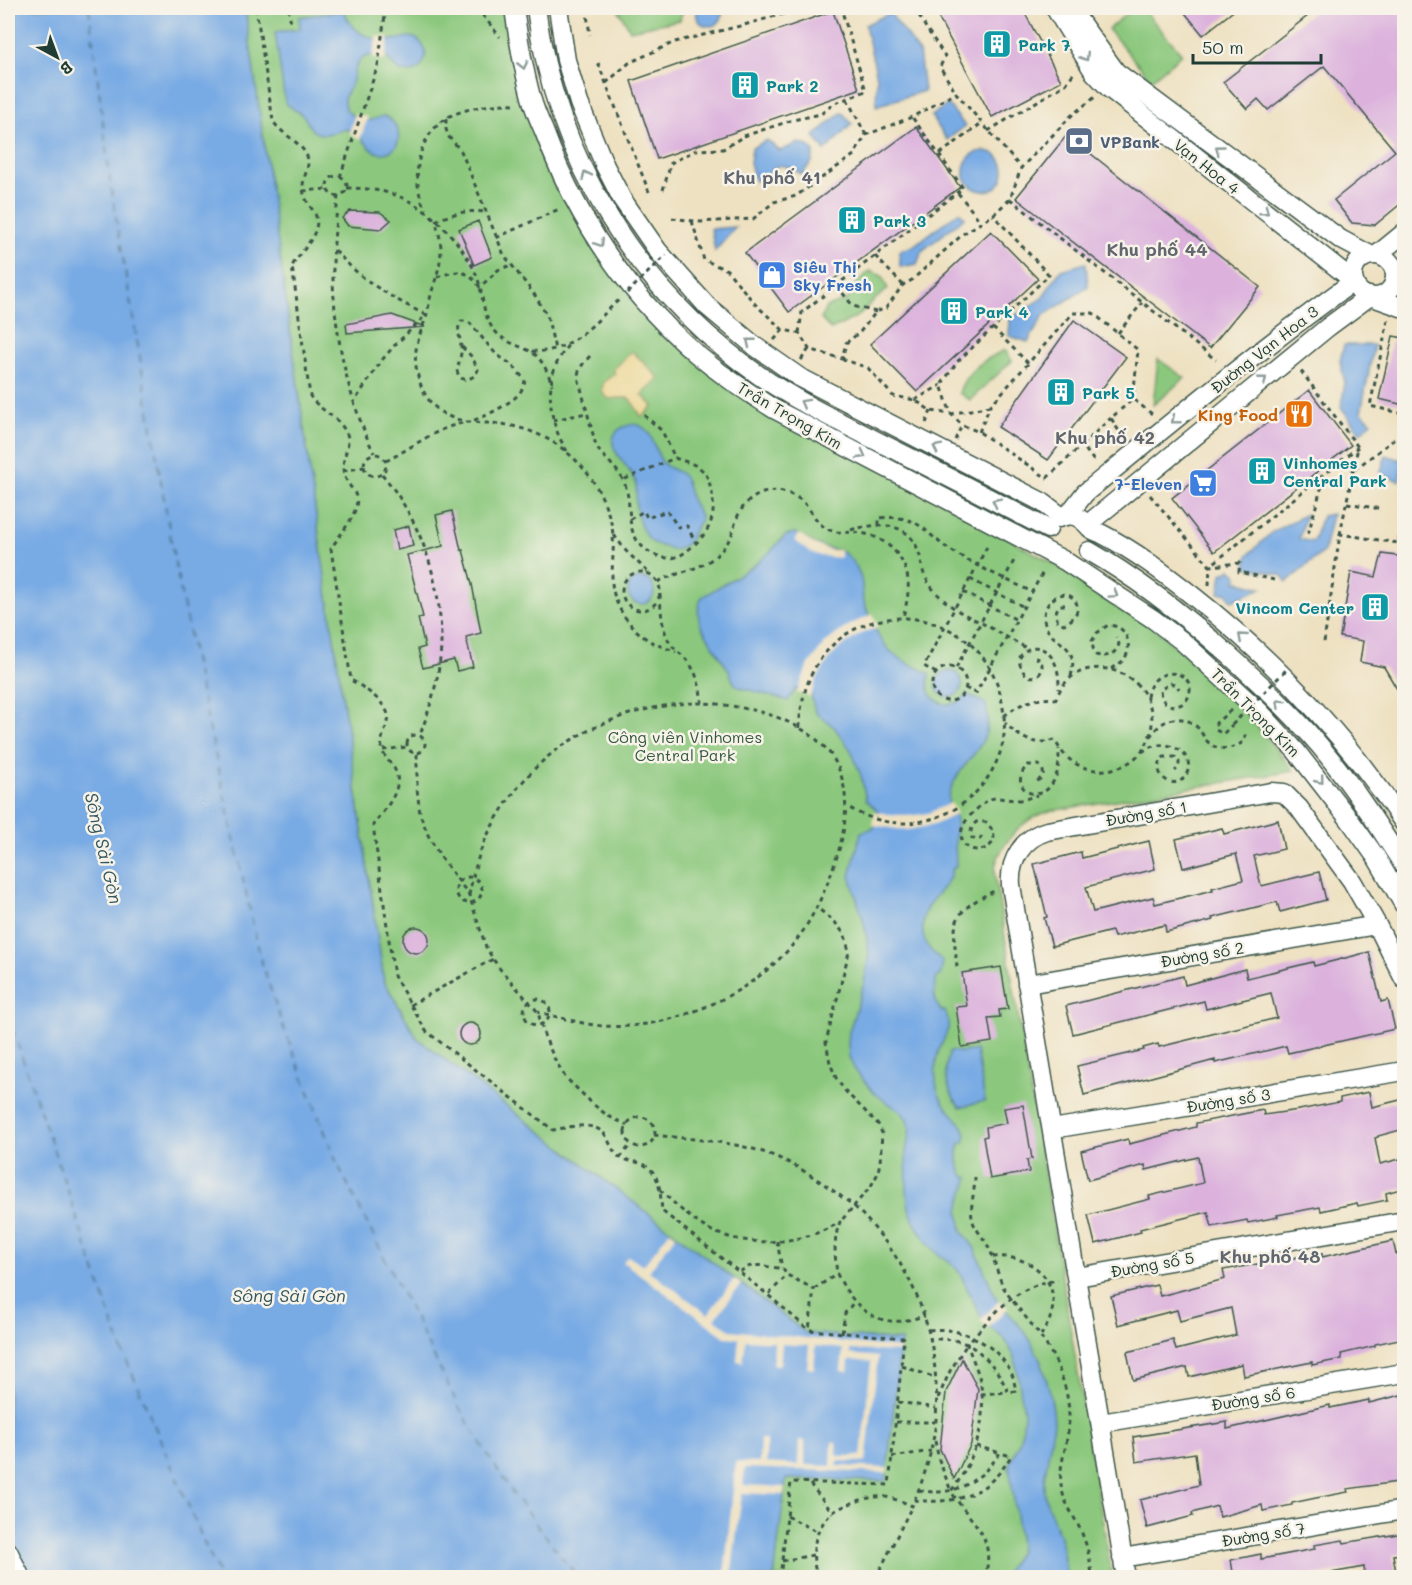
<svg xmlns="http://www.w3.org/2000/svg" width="1412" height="1585" font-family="Mali,sans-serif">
<rect width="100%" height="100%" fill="#f7f3e8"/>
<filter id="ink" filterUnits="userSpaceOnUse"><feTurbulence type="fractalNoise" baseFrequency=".0167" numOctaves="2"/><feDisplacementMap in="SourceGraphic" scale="12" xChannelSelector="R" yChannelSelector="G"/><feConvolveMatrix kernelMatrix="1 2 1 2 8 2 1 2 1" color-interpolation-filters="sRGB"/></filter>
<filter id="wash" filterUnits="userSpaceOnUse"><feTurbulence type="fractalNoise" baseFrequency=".008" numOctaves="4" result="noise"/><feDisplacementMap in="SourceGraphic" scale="24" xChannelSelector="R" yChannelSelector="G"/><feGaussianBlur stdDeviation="1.35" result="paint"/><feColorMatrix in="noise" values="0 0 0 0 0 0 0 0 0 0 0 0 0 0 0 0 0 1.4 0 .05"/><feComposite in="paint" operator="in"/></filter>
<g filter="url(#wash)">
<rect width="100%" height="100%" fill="#eee1c1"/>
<path fill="#8bc87d" stroke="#558258" stroke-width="1.5" d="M245,8H506L551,169L708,372L1058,566L1153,627L1222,687L1256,725L1294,771L1050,811C1028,818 1014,829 1002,850C999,855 996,861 995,868C995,873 996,878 996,883L1112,1577H774L785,1479L901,1341L806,1333L417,1038L384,981L319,536Z
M617,8H683L680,20L630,30Z
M1133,8H1142L1182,54L1151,80L1108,29Z
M870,271L882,276L888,289L872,302L858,316L831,330L821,319L826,307L847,300L857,283Z
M1005,350L1012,361L970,400L959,393C965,371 985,359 1005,350Z
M1158,359L1185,378L1153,405Z"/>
<path fill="#eeda9e" stroke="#868c69" stroke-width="1.5" d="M632,351L659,378L642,395L653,406L642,417L630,399C618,394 609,406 602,391L603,383L615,373L613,370Z"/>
<path fill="#78aae4" stroke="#4c748c" stroke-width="1.5" d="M8,8H245L319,536L384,981L417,1038L806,1333L901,1341L886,1481L786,1479L774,1577L22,1578L8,1542Z
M697,8H722C727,32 692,32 697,8Z
M344,11C352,32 369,41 391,40C402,40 412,32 421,43C434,58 416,80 399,70C393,67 390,61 386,56C379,56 369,54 363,58C354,63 355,74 352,83C350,88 345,93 344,100C343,113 359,122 371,120C375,119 379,117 384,116C404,124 404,153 381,153C371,153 368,145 362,139C358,134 351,131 345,129C335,132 321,138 312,130C309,126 307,121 304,117C299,111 291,109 285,102L275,32L300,29L299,17Z
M890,13L919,52L924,91L876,106L877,77L865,25Z
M948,104L965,126L947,140L931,116Z
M842,112L852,124L825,151L814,136Z
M767,140L780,151L798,143L809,146L814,152L812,162L802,174C778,162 778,161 762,182L755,181L750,163L752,148Z
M964 171a20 20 0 1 1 40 0a20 20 0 1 1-40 0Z
M959,212L965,217L922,251L917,264L900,267L899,251L913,246Z
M736,227L715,251L711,229Z
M1086,263L1088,287L1044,315L1028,342L1009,336L1010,319L1041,299L1061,270Z
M1344,345H1374L1361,412L1372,422L1360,433L1341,407L1345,383L1340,361Z
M635,424C653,428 653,447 661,460C666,469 673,468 680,473C688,479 688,491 691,499C694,507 700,512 701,520C689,533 696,542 675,550C654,544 649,545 640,524C638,518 637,513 636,506C636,498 637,490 636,483C632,467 605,450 615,434C619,427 627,425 635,424Z
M1386,455L1404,461L1399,481L1380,474Z
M1306,514L1299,539L1313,542L1322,516L1332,514L1324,551L1287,582L1281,575L1246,567L1248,555L1272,532Z
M794,533C801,534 805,539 811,542C821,547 830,550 840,550C852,558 860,569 862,584C862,588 862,593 863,598C865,607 878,637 884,644C895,659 914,666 930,674C921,700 951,716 967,694L986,704C996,750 960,757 949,794C946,804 952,808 955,816C958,823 955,831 955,839C955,848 956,857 956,867L952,869C949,891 924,899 923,921C922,929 923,938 927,945C934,959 948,955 940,976L937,977C933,989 933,1001 942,1012L945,1011C953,1028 945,1035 939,1050C935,1060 935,1072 936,1082C939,1108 958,1114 966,1133L964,1143H960C956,1156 957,1168 966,1178L969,1177L961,1202L959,1211L962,1231L974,1247L997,1300L1024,1331L1030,1340L1041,1362L1049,1388L1053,1409L1054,1423L1044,1480V1492L1048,1506L1060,1536L1067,1577H1003L1019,1551L1020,1544L1009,1465L1019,1443L1023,1427L1024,1412L1015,1358L1004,1338L988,1326L980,1314L959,1272L953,1265L937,1253L927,1242L915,1224L909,1208L907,1191L906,1152L910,1129L907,1119L901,1112L875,1094L855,1070L849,1057L848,1044L849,1032L864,983L869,953L864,923L850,876L861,832L874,828L878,811L866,800L861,776L851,750L834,727L815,712L811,694L796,689L788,701L739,687L734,683L728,669L702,628C697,617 697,607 702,597L752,567L770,552L785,536Z
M1231,569L1238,576L1236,581L1262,588L1232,601L1227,593H1219L1222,574Z
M628 591a13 13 0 1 1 26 0a13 13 0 1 1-26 0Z
M936 684a13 13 0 1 1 26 0a13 13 0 1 1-26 0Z
M976,1050L985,1101L960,1107C946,1089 942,1072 950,1051L963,1052Z"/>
<path fill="#eee1c1" d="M377,36L389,37L385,60L372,58Z
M355,114L368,117L360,140L353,135L349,133Z
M800,534L809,541L819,546L830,550H840V558L821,556L810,552L794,540Z
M873,614L878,627L859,635L840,648L831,657L818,677L809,699V696L797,693L807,667L825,643L838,633L851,624Z
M951,803L957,814L934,825L908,830L897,829L872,825L875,812L874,811L892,815H916L928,813Z
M670,1231L676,1235L649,1271L708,1314L734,1279L741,1284L715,1319L730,1330L900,1348V1352L850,1350V1354L878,1357L866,1462L838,1461L837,1466L888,1468L887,1473L745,1468L743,1485L785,1487L784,1495L742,1493L731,1577H724L736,1462L759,1463L760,1439L766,1440V1463L798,1465L799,1441H805V1465L831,1466L832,1442H836L837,1456H861L871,1362L849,1360L848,1372L841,1371L843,1349L816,1346L814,1369L807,1368L809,1346L782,1344L780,1365H773L774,1342L746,1340L743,1362L737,1361L739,1338L725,1337L623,1262L628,1256L643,1266Z
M1000,1300L1008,1308L988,1328L980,1320Z"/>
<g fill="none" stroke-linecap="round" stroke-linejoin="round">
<path stroke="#355860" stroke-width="1.5" stroke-dasharray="8 6" stroke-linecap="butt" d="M89,8L111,188L175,563L196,668L261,960L281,1021L337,1163L461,1411L491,1460L517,1499L578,1578
M8,1016L121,1347L206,1547L221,1578"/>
</g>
<g id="blocks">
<path fill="#dcb2dd" d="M933,8H1022L1061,81L992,117Z
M1181,8H1237L1203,35Z
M1318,8H1404V201L1375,225L1352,223L1334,200L1395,151L1324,66L1268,110L1258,99L1247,109L1223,82Z
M833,11L859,89L657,159L631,81Z
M916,127L960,187L789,312L745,253Z
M1067,135L1260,287L1210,348L1016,198Z
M350,211L380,212L391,220L381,229L348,226L342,218Z
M478,221L492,257L474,265L459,229Z
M991,231L1038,279L917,392L870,344Z
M392,315L425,327L347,333L346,324Z
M1074,320L1126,357L1048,460L998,427Z
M1393,336L1404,338V405L1379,399Z
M1309,390L1351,445L1214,552L1172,498Z
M452,511L461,550H463L472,584L481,633L466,637L473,667L457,671L454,660L423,668L418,649L425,647L418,618L423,617L407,555L443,546L436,515Z
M409,526L413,546L397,550L393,530Z
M1382,554L1404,557V701L1384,667L1360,662L1363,641L1340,637L1351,572L1376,577Z
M1278,820L1284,849L1254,856L1261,886L1319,872L1326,900L1280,912L1277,902L1212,918L1213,920L1166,932L1165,925L1114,937L1112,931L1052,946L1044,918L1047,917L1034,864L1081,852L1082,858L1149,841L1155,869L1086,887L1093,912L1153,897L1155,904L1213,890L1212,888L1243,880L1236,854L1183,868L1176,839L1222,828L1224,834Z
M403 940a13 13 0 1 1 26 0a13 13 0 1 1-26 0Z
M1369,952L1381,1002L1388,1000L1395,1029L1288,1053L1286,1046L1215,1063V1060L1084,1095L1077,1066L1144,1050L1143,1048L1158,1044L1159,1047L1277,1018L1271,993L1206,1009L1204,1001L1073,1034L1066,1006L1183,976L1185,985L1245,969L1247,978L1313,962L1314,966Z
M1001,967L1008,1009L999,1010L1000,1017L988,1018L992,1042L962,1047L956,1007L967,1006L962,973Z
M459 1034a11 11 0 1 1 22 0a11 11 0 1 1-22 0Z
M1369,1092L1372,1107L1404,1099V1129L1378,1136V1137L1375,1138L1380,1164L1404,1158V1188L1386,1193L1387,1200L1358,1206L1357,1203L1321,1211L1320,1207L1277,1215L1278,1217L1248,1223L1247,1220L1212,1227L1208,1212L1140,1229L1141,1232L1095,1244L1088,1215L1150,1199L1149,1196L1203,1183L1198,1157L1146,1170L1145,1165L1088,1180L1081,1151L1128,1139L1129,1144L1196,1127V1123L1263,1110L1264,1115L1299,1110L1340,1102V1098Z
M1023,1105L1032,1159L1027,1160L1029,1172L990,1179L983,1137L987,1136L986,1127L1007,1123L1004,1108Z
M1393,1241L1396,1254L1404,1252V1338L1375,1344V1346L1341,1354L1342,1359L1312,1365V1362L1244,1376L1242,1364L1189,1377L1187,1367L1133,1380L1127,1352L1173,1340L1176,1350L1236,1335L1231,1308L1180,1321L1177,1310L1118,1325L1111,1296L1157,1285L1160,1296L1225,1279L1223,1270L1322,1253V1257Z
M962,1359L978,1389L971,1444L954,1479L940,1449L946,1392Z
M1401,1395L1404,1409V1481L1347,1489L1348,1492L1316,1498L1292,1503V1505L1263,1511L1262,1505L1220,1517L1217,1506L1192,1513L1193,1516L1147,1528L1140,1500L1199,1485L1195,1453L1136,1462L1133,1437L1227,1422V1429L1330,1405V1408L1369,1400V1403Z
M1404,1533V1554L1393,1555L1397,1578H1365L1364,1567L1320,1575L1319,1574L1298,1578H1234L1231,1560L1261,1554V1559L1315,1549L1314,1545L1343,1540L1344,1543Z"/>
</g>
</g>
<g filter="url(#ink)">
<use href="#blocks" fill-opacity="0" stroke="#3e5649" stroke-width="1.5"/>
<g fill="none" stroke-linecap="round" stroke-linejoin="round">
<g stroke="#3e5649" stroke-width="21">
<path id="minor" d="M514,8C518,38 523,67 531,97C534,108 539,120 544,131C575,215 625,291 693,351C718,373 746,391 774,409L1065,561L1153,619L1182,641L1260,712L1296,751L1349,819L1376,857L1404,905
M536,8C555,158 636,290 760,376C796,401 836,420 875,440C933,469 991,499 1048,529
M558,8L566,60L579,103L605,166L622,199L658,251L707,306L756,347L799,377L1042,502L1062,517
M1055,8L1094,72L1110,89L1354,281C1261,348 1173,421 1085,493L1068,515
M1070,8L1116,72L1340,239L1370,255
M1377,255L1404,233
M1353 276a21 21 0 1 1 42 0a21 21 0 1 1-42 0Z
M1059,518C1074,512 1080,517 1090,528C1093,531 1098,532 1102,534C1135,551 1164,573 1193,596C1276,661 1345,736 1404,823
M1088,524L1328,327L1370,296L1404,308
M1089,551C1140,580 1185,616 1229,655C1261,684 1292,713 1320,746C1351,783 1378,825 1404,866
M1027,984L1377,925
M1052,1129L1404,1071
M1077,1277L1404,1221
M1101,1423L1404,1373
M8,1551L21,1578
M1122,1558L1404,1510
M1126,1578L1011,885C1009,860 1023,838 1047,831L1271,792L1284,793L1299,808L1352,881L1377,925L1404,979"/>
</g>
<path stroke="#3e5649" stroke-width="3" stroke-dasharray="4.5 4.5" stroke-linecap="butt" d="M256,8L273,121C281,134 298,140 306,154C312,165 303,175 303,186C303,197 308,203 314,212C325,230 301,251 292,266L310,396C319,410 337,416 346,432C352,443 343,455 343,467C343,478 349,484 354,492C365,509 339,534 331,549L351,680C363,687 393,706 388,722C385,732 380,738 382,749C384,757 389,761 394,768C406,788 384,810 373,825L394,976L426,1031L553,1130C569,1127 595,1120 606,1136C610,1143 612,1150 618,1156C624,1161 633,1161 640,1163C661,1170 660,1193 662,1211L768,1295L809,1330L904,1338L889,1485L791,1482L780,1578
M289,8L291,26
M477,8L500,37
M586,8L590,35
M915,8L926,28L945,56L940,67L956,93
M598,63L649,192
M606,83L629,63L675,42L744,25L804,8
M847,99L866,135
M446,119V129L448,136L461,151L504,255L534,294L547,315L555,349
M988,131L1066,84L1075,71
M940,154L982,123
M327 186a10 10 0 1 1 20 0a10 10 0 1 1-20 0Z
M340,177L378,65L386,8
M347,188C368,188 390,191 409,201C436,215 464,246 476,274C484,293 481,314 494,330C504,342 517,345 530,351C542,358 548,372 552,385
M663,190L671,163L696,150L723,149L744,136L793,120L821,114L833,104L866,91L841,8
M303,191L327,189
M958,193L981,222
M338,196C335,230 331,264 334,298C338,351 351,405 374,453
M1010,199L1216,360
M427,213C410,182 415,138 447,118C463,108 497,103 515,104
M672,218L701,222L753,219L774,202L796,196L854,155L866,135L912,117L956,93L1021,168
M692,221L704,260L727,270L755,304L783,330L799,333L809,349L842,359L846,343L860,332L876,312L886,308L903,285L912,280L963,234L993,215L1010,199L1021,168L1072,115L1095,97
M496,238L559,209
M335,250C360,280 392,298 426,315L394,346L382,360L354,402
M875,256L903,285
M437,277C459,270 465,268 480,287L498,270L511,265
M837,286L853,306L876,312
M1388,320L1370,406L1404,414
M993,328L1028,363
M799,333L802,312L963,188L912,117
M1118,333L1142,303
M774,340L783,330
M462,347L472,357L478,370C473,381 459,384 457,370C459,362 462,354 461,346C460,336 456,330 461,321H465L470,323L489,346L496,354L512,365L525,380C524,391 515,399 506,404C498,410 478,420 468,422C466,422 462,421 460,420C435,415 422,395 417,372C412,349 420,336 427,314C429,306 430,296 433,288C441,262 445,248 435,221C454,213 466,210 486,212
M532,351C571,355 595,321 621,298
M590,356C584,363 578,368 578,377L595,442L597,448C605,459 617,468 623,480C635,504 621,533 648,551C654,555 662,558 669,558C679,558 686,552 693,546C711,530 716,516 712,493C710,486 709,478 704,472C696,463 685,462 675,458L623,480
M842,359L868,368L893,396L915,400L931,411L951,414L962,425L979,432L1047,478L1082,445L1094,461
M801,360L809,349
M1301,371L1358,447L1340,534
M915,400L941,385
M990,406L951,414L941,385L957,362L1049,275L993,215
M644,415L662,431L675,458
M553,420L587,413
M926,423L931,411
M979,432L990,406L1073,313H1093L1138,350L1133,399
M1123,438L1111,418L1133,399L1152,414
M955,440L962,425
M1082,445L1111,418
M567,451C551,427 545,392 556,365C559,358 564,351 568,345
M364 465a11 11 0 1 1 22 0a11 11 0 1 1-22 0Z
M386,461C412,448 438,426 468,422C474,422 480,423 486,423C545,424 594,462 610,519C616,538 612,559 612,578C611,603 630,629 650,641C658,646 667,648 676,652
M1355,469L1404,432
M343,471L364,467
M382,474C421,521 441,580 441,641C441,673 431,705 420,735
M1150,495L1210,566L1358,447
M1347,503L1381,509
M630,519L644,511L647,518L667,511L678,527L687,526L696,543
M879,525V518C890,517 901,517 911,521C926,527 935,541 949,549C975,566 1004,578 1032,592
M851,530C875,523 907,520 918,550C922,560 921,571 927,580C931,588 938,595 945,601C955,610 967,616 980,622C996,631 1012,640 1028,649
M1308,534L1325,475
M614,535L626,551L648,572
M622 591a19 19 0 1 1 38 0a19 19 0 1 1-38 0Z
M970,579L1024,607
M658,582C679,571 702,570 719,553C724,548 729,541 732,534C734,530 734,526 736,521C740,508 749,498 763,493C775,489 791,492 802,501C811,509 815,522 826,528C836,535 849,531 861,533C888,537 911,562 908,590C908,599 905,609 903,617
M1209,585L1210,566L1240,563L1239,572L1274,580
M963,592L1017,620
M660,594C661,610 661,626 669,641C673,649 679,652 685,658C697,671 700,686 702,703
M1065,605H1060C1055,611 1055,615 1058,622L1064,624C1093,611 1068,579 1049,603C1046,607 1044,611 1044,616C1044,647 1081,637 1071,676
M1324,642L1340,534L1398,543L1404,515
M1035,658L1040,659C1050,678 1022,687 1019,659C1031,637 1052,649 1057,669C1059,676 1059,683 1059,689
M932 684a17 17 0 1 1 34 0a17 17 0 1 1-34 0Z
M956,668L1016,557
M1112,669C1117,665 1123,662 1126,656C1131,647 1128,631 1117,627C1116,626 1110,625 1108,625L1097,633L1092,641L1093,648L1096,655C1107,658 1115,655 1119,644L1116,637
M936,673L924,666L989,543
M965,688L976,693L1043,572
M1147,697C1151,665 1192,668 1190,691C1188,710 1161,712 1160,690L1171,683L1177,685L1179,689
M1231,710L1216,723V730L1223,734L1232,725
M1004,716C1019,703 1036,697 1056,699C1075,646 1151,667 1152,720C1153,773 1078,791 1055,740C1033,746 1021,739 1005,723
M799,728C801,700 807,674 826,652C878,592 980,615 1000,693C1004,709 1006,726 1003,742C997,770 978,796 953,810C918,829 878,827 845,805
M407 744a9 9 0 1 1 18 0a9 9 0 1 1-18 0Z
M1150,737C1161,719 1181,711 1198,728C1201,731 1203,736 1206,740C1217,753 1233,749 1245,741V732
M383,750L407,747
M1142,752C1148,748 1155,744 1164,745C1177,745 1194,758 1187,773C1177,795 1147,774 1164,757H1175L1179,762V767L1175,771
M417,754V789L420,814L428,835L440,856L469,895L486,947L493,959L500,969L538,1012L544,1035L554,1058L565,1077L594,1105L608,1116L627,1125
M1037,781C1045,777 1045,771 1039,765H1028C1004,787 1044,813 1057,773C1059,766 1059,757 1059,749
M982,836L980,839L976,840L972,838C970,831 971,828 976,822H986C1015,852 954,863 962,829C964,822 970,815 976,810C995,791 996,800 1019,800C1025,800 1031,797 1037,795
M456 890a13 13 0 1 1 26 0a13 13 0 1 1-26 0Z
M469,895C473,875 478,854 487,836C501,808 521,780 545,759C586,724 647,703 700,703C716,703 732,706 748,709C778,715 816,731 833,758C853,790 846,832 834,865C826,889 815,913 801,934C760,992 673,1031 603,1026C581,1024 559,1017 538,1012
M957,967C952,920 951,912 996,890
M524 1012a13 13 0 1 1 26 0a13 13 0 1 1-26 0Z
M410,1005L493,959
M625 1132a15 15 0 1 1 30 0a15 15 0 1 1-30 0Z
M654,1135C690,1139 729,1141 763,1152C797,1163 826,1185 854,1206L871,1186L877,1175L880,1163L882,1133L878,1124L847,1093L837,1080L830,1063L826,1042L849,952L845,935L834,921L816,907
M620,1158L631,1144
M975,1177C975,1190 970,1206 972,1218C974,1229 983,1236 988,1246C995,1259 997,1275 1004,1288C1009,1297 1017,1306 1023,1314C1039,1333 1053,1352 1061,1375C1069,1396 1071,1417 1067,1438C1065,1453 1059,1468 1061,1483C1062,1500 1073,1514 1080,1529C1087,1544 1091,1561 1092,1578
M660,1190C674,1203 689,1218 706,1228C745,1249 803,1245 840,1222C833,1239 835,1256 837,1274
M777,1241L782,1268
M993,1257C1041,1253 1071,1294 1041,1335
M740,1272C754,1260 765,1268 782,1268L787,1275
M814,1289L837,1274C850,1300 869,1324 901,1321C909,1320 917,1318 925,1316
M769,1294L787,1275L814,1289L809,1330
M929,1330C962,1326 1000,1345 1013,1377C1014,1381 1015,1386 1016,1391L1008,1392C1000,1373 984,1351 964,1343C954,1339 943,1339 931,1339
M842,1333L845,1313L854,1302
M902,1366L936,1378
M981,1394L1008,1392
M938,1398L950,1371L967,1344
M898,1402L936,1408
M896,1422H935
M935,1441L939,1460L951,1491
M976,1446L1000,1453
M892,1457L931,1451
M810,1484L833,1513
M914,1500C957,1505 988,1495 1011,1456L1000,1453C981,1481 954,1498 919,1490
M787,1516L818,1532
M782,1561L813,1555
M818,1578C809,1556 814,1528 832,1513C840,1507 849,1504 858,1501C866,1498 877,1496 886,1497C895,1499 904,1502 912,1506C921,1485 929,1463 933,1440C937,1423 937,1403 936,1385C933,1313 905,1257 854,1206L840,1222
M876,1578L912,1506
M985,1578C996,1532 971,1525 951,1491C976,1460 988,1419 980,1380C977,1368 971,1356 967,1344C994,1314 1015,1285 1058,1280"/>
<use href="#minor" stroke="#fff" stroke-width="18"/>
<path stroke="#3e5649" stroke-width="3" stroke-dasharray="4.5 4.5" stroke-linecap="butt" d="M627,293L666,255
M1232,725L1287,669"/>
</g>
<defs><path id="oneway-chevron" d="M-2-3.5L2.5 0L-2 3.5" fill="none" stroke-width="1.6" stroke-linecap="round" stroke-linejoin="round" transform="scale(1.5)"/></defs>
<g stroke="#8f9e9a">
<use href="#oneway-chevron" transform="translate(1085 57) rotate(58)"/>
<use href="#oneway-chevron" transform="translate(523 65) rotate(77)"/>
<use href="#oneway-chevron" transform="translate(1219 149) rotate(-144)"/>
<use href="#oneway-chevron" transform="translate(586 175) rotate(-116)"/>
<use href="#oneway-chevron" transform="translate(1265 211) rotate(38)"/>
<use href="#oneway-chevron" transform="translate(600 243) rotate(57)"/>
<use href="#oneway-chevron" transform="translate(750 342) rotate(-141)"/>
<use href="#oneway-chevron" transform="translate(1263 380) rotate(-39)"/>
<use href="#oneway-chevron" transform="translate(804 403) rotate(-151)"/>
<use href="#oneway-chevron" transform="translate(1175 420) rotate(141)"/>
<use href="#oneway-chevron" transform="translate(937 448) rotate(-153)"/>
<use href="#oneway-chevron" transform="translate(862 455) rotate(28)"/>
<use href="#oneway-chevron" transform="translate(996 502) rotate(-153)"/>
<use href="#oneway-chevron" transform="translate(1114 594) rotate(34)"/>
<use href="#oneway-chevron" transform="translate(1242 637) rotate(-139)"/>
<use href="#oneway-chevron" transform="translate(1280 703) rotate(-136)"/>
<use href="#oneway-chevron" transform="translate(1320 780) rotate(51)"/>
</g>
</g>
<defs>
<g id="building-square" transform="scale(1.5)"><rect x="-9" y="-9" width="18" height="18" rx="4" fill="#0f9aa8" stroke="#f7f3e8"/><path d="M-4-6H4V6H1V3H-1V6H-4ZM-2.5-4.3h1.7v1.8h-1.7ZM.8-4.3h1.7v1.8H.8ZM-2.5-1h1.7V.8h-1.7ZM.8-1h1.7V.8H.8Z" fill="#fff"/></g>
<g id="bank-square" transform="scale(1.5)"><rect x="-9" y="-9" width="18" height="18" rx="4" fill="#5c6f8a" stroke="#f7f3e8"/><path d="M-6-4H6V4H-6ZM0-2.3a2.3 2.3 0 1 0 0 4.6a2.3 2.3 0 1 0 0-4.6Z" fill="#fff"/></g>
<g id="shop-square" transform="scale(1.5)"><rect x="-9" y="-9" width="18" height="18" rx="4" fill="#3f7fe0" stroke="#f7f3e8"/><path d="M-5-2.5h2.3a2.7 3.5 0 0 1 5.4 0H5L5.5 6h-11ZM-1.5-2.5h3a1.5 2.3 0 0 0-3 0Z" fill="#fff"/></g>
<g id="restaurant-square" transform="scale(1.5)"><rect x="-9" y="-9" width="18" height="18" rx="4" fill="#e8710a" stroke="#f7f3e8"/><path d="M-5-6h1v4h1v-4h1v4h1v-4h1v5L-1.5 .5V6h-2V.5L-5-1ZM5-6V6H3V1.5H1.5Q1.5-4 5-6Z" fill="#fff"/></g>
<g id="supermarket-square" transform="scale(1.5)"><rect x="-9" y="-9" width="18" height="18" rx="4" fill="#3f7fe0" stroke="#f7f3e8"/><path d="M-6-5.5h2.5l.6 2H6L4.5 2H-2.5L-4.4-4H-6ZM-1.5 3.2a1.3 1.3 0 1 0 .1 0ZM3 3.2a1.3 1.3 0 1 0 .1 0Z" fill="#fff"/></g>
</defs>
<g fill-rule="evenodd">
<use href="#building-square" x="997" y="44"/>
<use href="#building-square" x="745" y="85"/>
<use href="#bank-square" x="1079" y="141"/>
<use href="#building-square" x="852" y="220"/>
<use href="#shop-square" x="772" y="275"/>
<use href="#building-square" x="954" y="311"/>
<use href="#building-square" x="1061" y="392"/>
<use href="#restaurant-square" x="1299" y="414"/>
<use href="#building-square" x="1262" y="471"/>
<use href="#supermarket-square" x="1203" y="483"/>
<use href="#building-square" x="1375" y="607"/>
</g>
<g text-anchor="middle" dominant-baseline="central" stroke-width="5" stroke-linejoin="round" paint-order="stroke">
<g font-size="16" font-weight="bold" fill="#0d838f" stroke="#f7f3e8" text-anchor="start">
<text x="1018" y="44">Park 7</text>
<text x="766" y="85">Park 2</text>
<text x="873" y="220">Park 3</text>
<text x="975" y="311">Park 4</text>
<text x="1082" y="392">Park 5</text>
<text x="1283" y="462">Vinhomes<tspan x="1283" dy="18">Central Park</tspan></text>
<text x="1354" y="607" text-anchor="end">Vincom Center</text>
</g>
<g font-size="16" font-weight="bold" fill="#4e5e75" stroke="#f7f3e8" text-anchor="start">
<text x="1100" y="141">VPBank</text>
</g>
<g font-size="16" fill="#1f3d34" stroke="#f7f3e8">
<text transform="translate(1207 166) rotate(38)">Vạn Hoa 4</text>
<text transform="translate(1264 349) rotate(-38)">Đường Vạn Hoa 3</text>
<text transform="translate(790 415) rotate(30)">Trần Trọng Kim</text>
<text transform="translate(1256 712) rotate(45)">Trần Trọng Kim</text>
<text transform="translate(1146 813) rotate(-10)">Đường số 1</text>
<text transform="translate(1202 954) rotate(-10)">Đường số 2</text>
<text transform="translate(1228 1100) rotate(-9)">Đường số 3</text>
<text transform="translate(1152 1264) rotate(-10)">Đường số 5</text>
<text transform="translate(1253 1398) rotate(-9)">Đường số 6</text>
<text transform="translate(1263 1534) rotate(-9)">Đường số 7</text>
</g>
<g font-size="16" font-weight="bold" fill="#366cbe" stroke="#f7f3e8" text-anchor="start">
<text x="793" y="266">Siêu Thị<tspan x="793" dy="18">Sky Fresh</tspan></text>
<text x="1182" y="483" text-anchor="end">7-Eleven</text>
</g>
<g font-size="16" font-weight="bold" fill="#c56008" stroke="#f7f3e8" text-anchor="end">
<text x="1278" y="414">King Food</text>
</g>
<g font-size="16" fill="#355943" stroke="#f7f3e8">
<text x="685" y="736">Công viên Vinhomes<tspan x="685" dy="18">Central Park</tspan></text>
</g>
<g font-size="18" font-weight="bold" fill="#61666f" stroke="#f7f3e8">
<text x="772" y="177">Khu phố 41</text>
<text x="1157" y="249">Khu phố 44</text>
<text x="1105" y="437">Khu phố 42</text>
<text x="1270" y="1256">Khu phố 48</text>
</g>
<g font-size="18" font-style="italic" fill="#355860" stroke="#f7f3e8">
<text transform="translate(104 848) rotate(77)">Sông Sài Gòn</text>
<text x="289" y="1295">Sông Sài Gòn</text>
</g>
</g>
<rect width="1412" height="1585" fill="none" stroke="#f7f3e8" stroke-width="30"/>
<g transform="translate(57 57) rotate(139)" stroke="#f7f3e8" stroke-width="4.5" paint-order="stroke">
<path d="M0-4.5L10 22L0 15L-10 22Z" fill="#1f3d34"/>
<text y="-9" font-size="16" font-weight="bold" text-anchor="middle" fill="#1f3d34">B</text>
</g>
<path d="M1193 54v9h128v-9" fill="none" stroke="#1f3d34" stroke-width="3"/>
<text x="1202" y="54" font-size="18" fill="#1f3d34" stroke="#f7f3e8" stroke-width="4.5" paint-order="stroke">50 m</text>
</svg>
